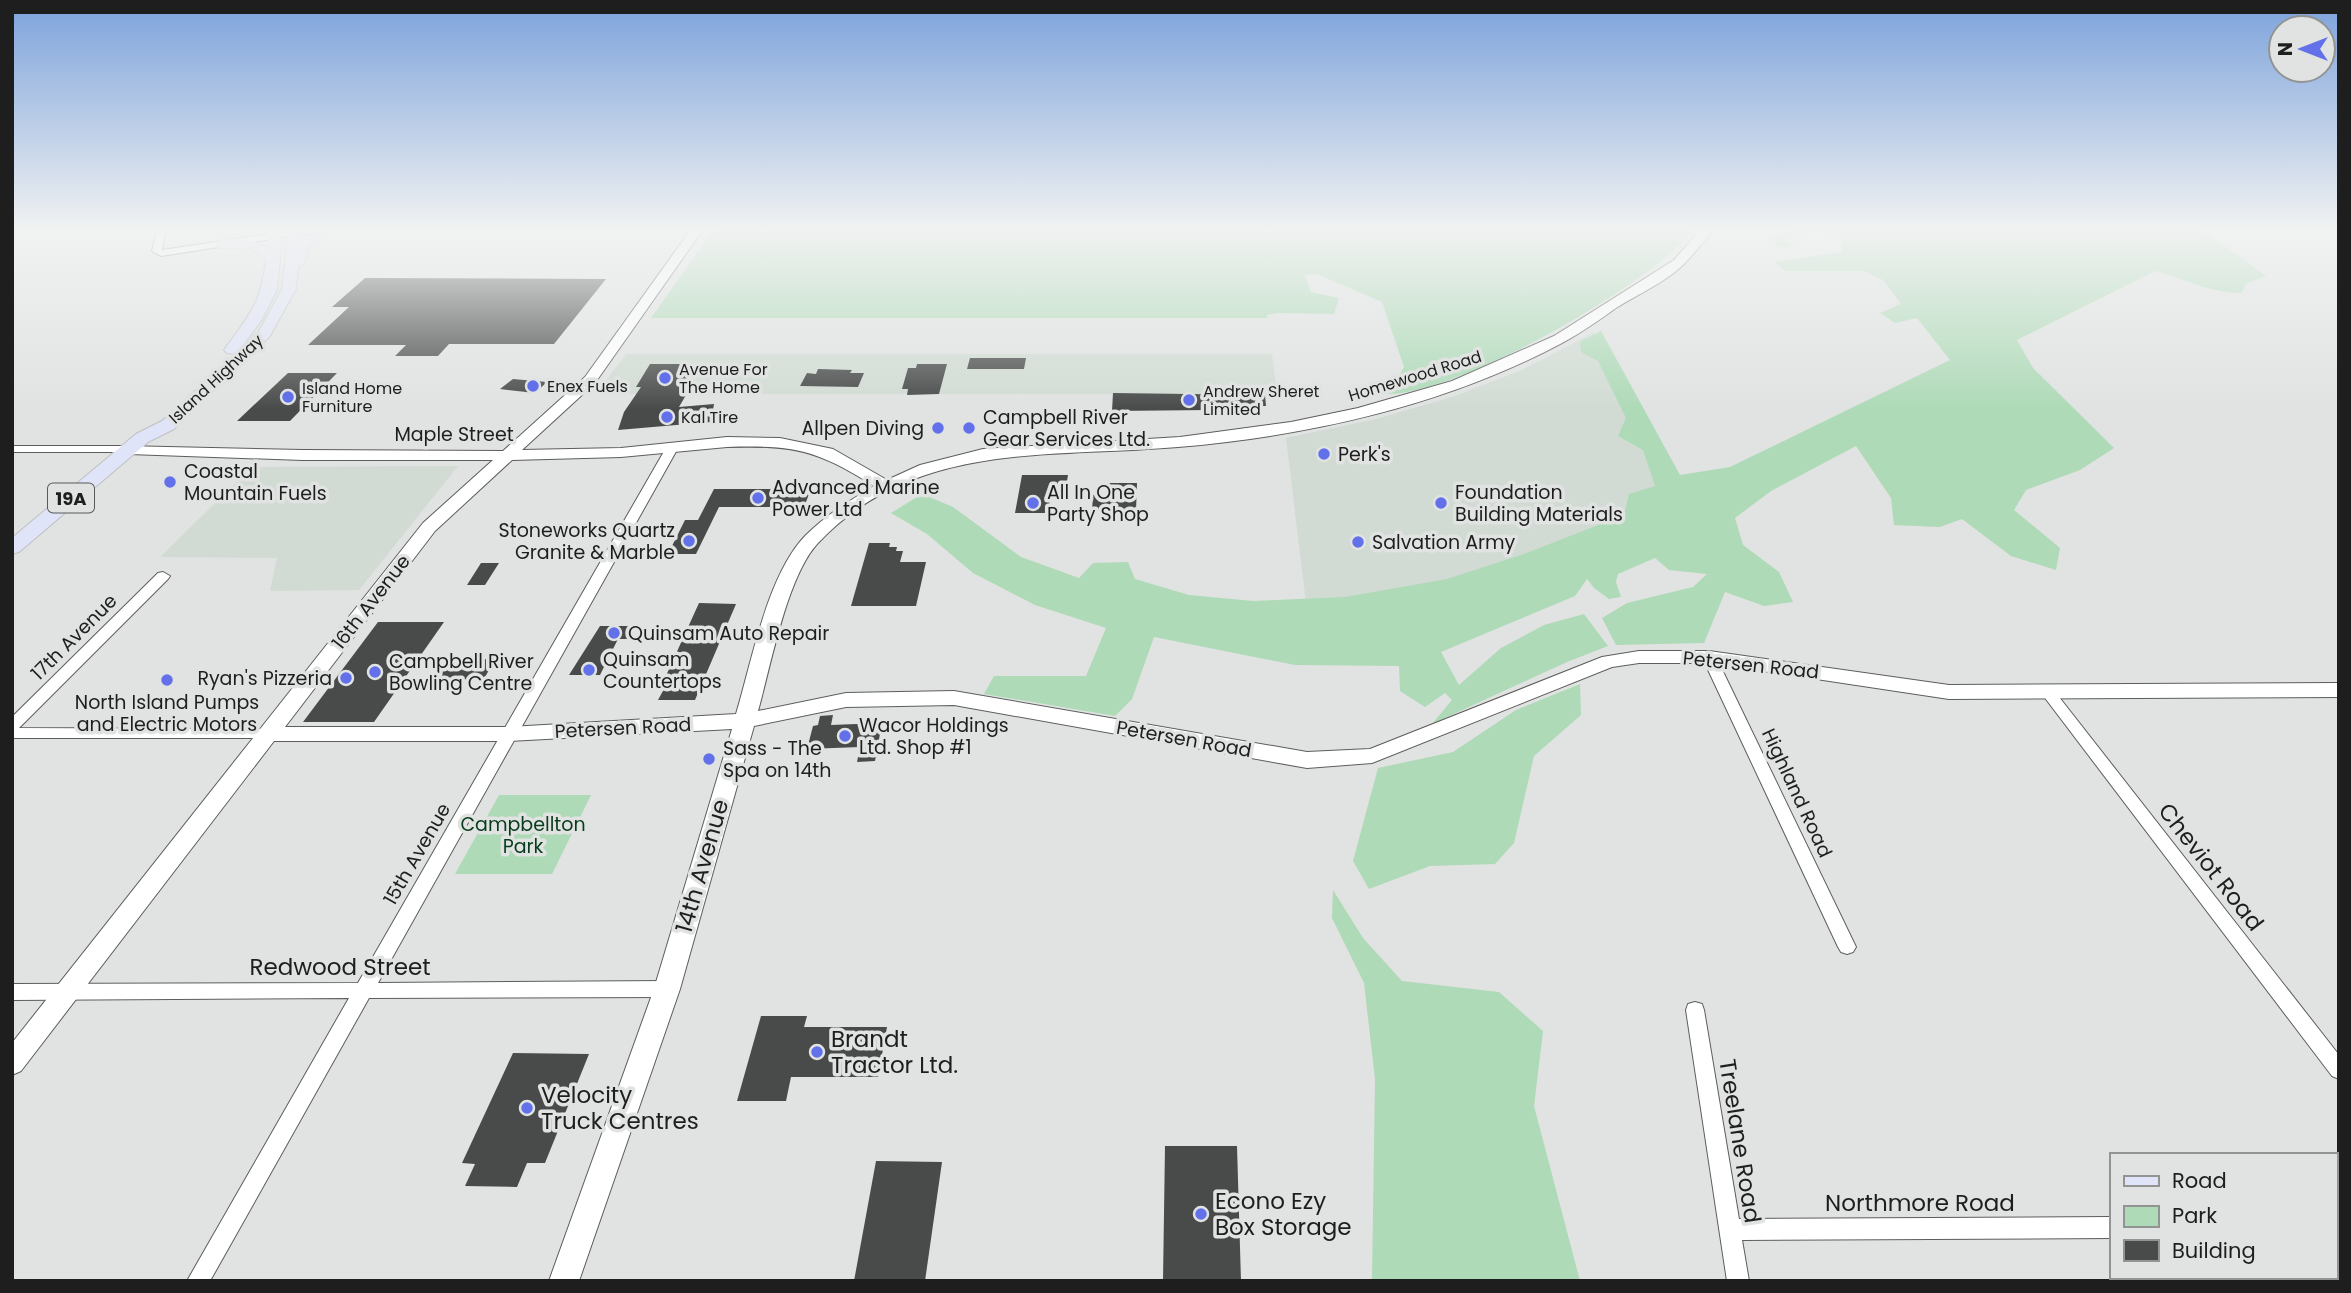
<svg xmlns="http://www.w3.org/2000/svg" width="2351" height="1293" font-family="Poppins,sans-serif">
<rect width="100%" height="100%" fill="#e0e3e1"/>
<path fill="#d1dbd3" d="M1594,332L1684,502L1546,571L1308,619L1286,438L1376,419L1452,397L1522,370Z
M626,354H1272L1277,394H596Z
M458,466L359,590L270,591L277,558L160,557L252,467Z"/>
<path fill="#aedab7" d="M715,228H1696C1648,286 1463,392 1388,394L1404,367L1382,302L1317,274L1305,275L1311,292L1339,298L1334,314L1279,313L1267,315V318H651Z
M1789,228H2200L2266,276L2245,284L2242,293C2209,293 2187,279 2155,271L2017,340L2033,368L2114,448L2080,470L2026,490L2014,510L2060,548L2056,570L2011,556L1962,519L1940,527L1894,525L1891,498L1856,446L1771,491L1735,518L1743,545L1779,572L1793,602L1764,606L1725,592L1704,643L1616,645L1602,618L1627,603L1693,587L1707,574L1669,570L1655,558L1618,574L1616,582L1621,597L1609,599L1594,588L1587,579L1575,596L1441,652L1459,685L1501,648L1544,625L1584,614L1608,646L1567,662L1432,724L1452,700L1445,693L1425,707L1400,691L1399,666L1295,665L1154,637L1132,699L1115,716L984,694L994,676H1086L1106,628L1035,605L973,573L927,534L891,513L922,494L953,507L1021,557L1079,578L1093,563L1128,562L1135,579L1189,595L1253,601L1345,597L1447,579L1524,554L1624,515L1629,494L1655,486L1643,450L1618,436L1626,418L1598,361L1581,352L1580,342L1601,331L1680,475L1730,467L1950,360L1917,318L1895,323L1880,313L1901,304L1883,280L1863,271H1786L1774,262L1842,252L1841,236C1822,232 1805,228 1788,240L1794,247H1778L1771,238L1788,232Z
M1580,684L1581,715L1534,756L1514,843L1495,864L1430,866L1369,889L1353,861L1378,768L1453,752L1516,710Z
M499,795H591L552,874H455Z
M1333,890L1363,938L1402,981L1499,992L1543,1031L1534,1106L1580,1281H1372L1375,1079L1364,983L1332,918Z"/>
<path fill="#484b49" d="M365,278L606,279L554,344H449L438,356H395L406,345H308L349,307H332Z
M970,358H1026L1024,369H967Z
M650,364H697L685,383H693L679,407L714,404L711,422L618,430L624,412L641,387H636Z
M917,364H947L939,394L907,395L908,389H902L908,368H916Z
M818,369L852,370L850,373H864L858,387L800,386L807,373L816,374Z
M288,373H337L290,421H237Z
M513,379L547,382L535,393L500,389Z
M1113,393L1265,395L1266,406H1208V410L1112,411Z
M1022,475H1068L1065,493H1051L1048,513H1015Z
M1105,483H1137L1136,511H1092L1093,495H1105Z
M714,489H811L804,507H719L696,554H668L685,520H698Z
M869,543H890L889,547H897L896,551H903L900,562H926L916,606H851Z
M481,563H499L485,585H467Z
M699,603L736,604L695,700H658L664,689H660Z
M378,622H444L374,722H303Z
M600,626H636L630,639H618L600,675H569Z
M495,659L484,679L435,680L447,660Z
M833,715L831,725L882,723L875,761L857,762L860,747L807,749L813,726L818,725L820,716Z
M761,1016H807L804,1027H887L878,1077H791L786,1101H737Z
M513,1053L589,1054L545,1163H527L517,1187L465,1186L475,1164L462,1163Z
M1165,1146H1237L1241,1281H1163Z
M876,1161L942,1162L925,1281H854Z"/>
<g fill="none" stroke-linecap="round" stroke-linejoin="round">
<g stroke="#5c5e5c" stroke-width="2">
<path id="street" d="M158,228H166L162,250L309,228H327L323,231L161,256L152,251Z
M672,445L678,448L378,983L667,981L673,984L676,989L673,994L667,997L369,998L210,1281H187L349,998L12,1000V984L358,983L666,448Z
M12,446H129L135,449L129,452H12Z
M163,572L170,576L168,579L19,728L268,729L273,730L276,734L273,738H12V717L158,573Z
M1709,652L1716,657L1856,947L1853,952L1847,954L1841,952L1838,947L1702,657Z
M2047,686L2052,688L2339,1055V1079L2332,1076L2042,694L2040,691Z
M1695,1002L1702,1004L1704,1010L1739,1219L2111,1217V1238L1742,1240L1749,1281H1727L1686,1010L1688,1004Z
M2335,1216H2339V1238H2335Z"/>
</g>
<g stroke="#5c5e5c" stroke-width="2">
<path id="secondary" d="M692,228H704L595,383L522,450L621,448L727,437L780,438L833,449L887,480L920,465L983,449L1180,437L1291,422L1358,408L1452,381L1554,336L1674,260L1702,228H1714C1705,240 1695,253 1684,264C1666,282 1638,294 1616,308C1599,320 1581,333 1562,343C1446,405 1309,436 1178,447C1051,458 915,440 818,543C787,576 771,665 758,711L846,693L954,691L1307,752L1370,749L1602,657L1639,651H1709L1949,685L2339,683V697L1949,699L1709,663H1639L1612,667L1372,763L1307,768L954,705L846,707L754,726L680,989L579,1281H549L654,989L732,729L509,741H274L21,1071L12,1075V1043L423,523L493,460H303L129,454L121,449L123,446L303,450L503,451L585,377ZM727,447C795,445 817,450 874,486C849,501 826,515 805,536C767,576 752,661 736,714L509,727H285L435,531L512,460L621,457Z"/>
</g>
<g stroke="#c0c0c0" stroke-width="2">
<path id="primary" d="M270,228H283L277,290L261,321L241,348L259,331L282,289L289,228H301V238L320,228H336L311,243L304,264L298,268L296,289L270,336L174,429L148,442L19,552L12,554V538L136,434L162,421L236,354L227,353L224,350C250,314 261,304 266,259L251,249L220,248L213,244C226,235 255,240 267,248Z"/>
</g>
<use href="#street" fill="#fff" fill-rule="evenodd"/>
<use href="#secondary" fill="#fff" fill-rule="evenodd"/>
<use href="#primary" fill="#dfe4f8" fill-rule="evenodd"/>
</g>
<linearGradient id="sky" x2="0" y2="1"><stop stop-color="#7ca2db"/><stop offset="0.56" stop-color="#f1f2f2"/><stop offset="1" stop-color="#f1f2f2" stop-opacity="0"/></linearGradient>
<rect width="2351" height="409" fill="url(#sky)"/>
<g fill="#6271e9" stroke="#e0e3e1" stroke-width="2.5">
<circle cx="665" cy="378" r="7"/>
<circle cx="533" cy="386" r="7"/>
<circle cx="288" cy="397" r="7"/>
<circle cx="1189" cy="400" r="7"/>
<circle cx="667" cy="417" r="7"/>
<circle cx="938" cy="428" r="7"/>
<circle cx="969" cy="428" r="7"/>
<circle cx="1324" cy="454" r="7"/>
<circle cx="170" cy="482" r="7"/>
<circle cx="758" cy="498" r="7"/>
<circle cx="1033" cy="503" r="7"/>
<circle cx="1441" cy="503" r="7"/>
<circle cx="689" cy="541" r="7"/>
<circle cx="1358" cy="542" r="7"/>
<circle cx="614" cy="633" r="7"/>
<circle cx="589" cy="670" r="7"/>
<circle cx="375" cy="672" r="7"/>
<circle cx="346" cy="678" r="7"/>
<circle cx="167" cy="680" r="7"/>
<circle cx="845" cy="736" r="7"/>
<circle cx="709" cy="759" r="7"/>
<circle cx="817" cy="1052" r="7"/>
<circle cx="527" cy="1108" r="7"/>
<circle cx="1201" cy="1214" r="7"/>
</g>
<g text-anchor="middle" dominant-baseline="central" stroke-width="7" stroke-linejoin="round" paint-order="stroke">
<g font-size="16" fill="#1d1e1d" stroke="#e0e3e1" text-anchor="start">
<text x="679" y="369">Avenue For<tspan x="679" dy="18">The Home</tspan></text>
<text x="547" y="386">Enex Fuels</text>
<text x="302" y="388">Island Home<tspan x="302" dy="18">Furniture</tspan></text>
<text x="1203" y="391">Andrew Sheret<tspan x="1203" dy="18">Limited</tspan></text>
<text x="681" y="417">Kal Tire</text>
</g>
<g font-size="16" fill="#1d1e1d" stroke="#e0e3e1">
<text transform="translate(1415 376) rotate(-17)">Homewood Road</text>
<text transform="translate(216 379) rotate(-43)">Island Highway</text>
</g>
<rect fill="#e0e3e1" stroke="#585958" stroke-width="2" x="48" y="483.5" width="46" height="29" rx="5"/>
<g font-size="18" font-weight="bold" fill="#1d1e1d">
<text x="71" y="498">19A</text>
</g>
<g font-size="19" fill="#1d1e1d" stroke="#e0e3e1" text-anchor="start">
<text x="983" y="417">Campbell River<tspan x="983" dy="22">Gear Services Ltd.</tspan></text>
<text x="924" y="428" text-anchor="end">Allpen Diving</text>
<text x="1338" y="454">Perk's</text>
<text x="184" y="471">Coastal<tspan x="184" dy="22">Mountain Fuels</tspan></text>
<text x="772" y="487">Advanced Marine<tspan x="772" dy="22">Power Ltd</tspan></text>
<text x="1047" y="492">All In One<tspan x="1047" dy="22">Party Shop</tspan></text>
<text x="1455" y="492">Foundation<tspan x="1455" dy="22">Building Materials</tspan></text>
<text x="675" y="530" text-anchor="end">Stoneworks Quartz<tspan x="675" dy="22">Granite &amp; Marble</tspan></text>
<text x="1372" y="542">Salvation Army</text>
<text x="628" y="633">Quinsam Auto Repair</text>
<text x="603" y="659">Quinsam<tspan x="603" dy="22">Countertops</tspan></text>
<text x="389" y="661">Campbell River<tspan x="389" dy="22">Bowling Centre</tspan></text>
<text x="332" y="678" text-anchor="end">Ryan's Pizzeria</text>
<text x="167" y="702" text-anchor="middle">North Island Pumps<tspan x="167" dy="22">and Electric Motors</tspan></text>
<text x="859" y="725">Wacor Holdings<tspan x="859" dy="22">Ltd. Shop #1</tspan></text>
<text x="723" y="748">Sass - The<tspan x="723" dy="22">Spa on 14th</tspan></text>
</g>
<g font-size="19" fill="#1d1e1d" stroke="#e0e3e1">
<text x="454" y="434">Maple Street</text>
<text transform="translate(371 602) rotate(-52)">16th Avenue</text>
<text transform="translate(74 637) rotate(-45)">17th Avenue</text>
<text transform="translate(1751 665) rotate(6)">Petersen Road</text>
<text transform="translate(623 728) rotate(-3)">Petersen Road</text>
<text transform="translate(1184 739) rotate(10)">Petersen Road</text>
<text transform="translate(1797 793) rotate(65)">Highland Road</text>
<text transform="translate(417 854) rotate(-60)">15th Avenue</text>
</g>
<g font-size="19" fill="#093c1c" stroke="#e0e3e1">
<text x="523" y="824">Campbellton<tspan x="523" dy="22">Park</tspan></text>
</g>
<g font-size="23" fill="#1d1e1d" stroke="#e0e3e1">
<text transform="translate(702 866) rotate(-74)">14th Avenue</text>
<text transform="translate(2211 867) rotate(52)">Cheviot Road</text>
<text x="340" y="967">Redwood Street</text>
<text transform="translate(1740 1141) rotate(81)">Treelane Road</text>
<text x="1920" y="1203">Northmore Road</text>
</g>
<g font-size="23" fill="#1d1e1d" stroke="#e0e3e1" text-anchor="start">
<text x="831" y="1039">Brandt<tspan x="831" dy="26">Tractor Ltd.</tspan></text>
<text x="541" y="1095">Velocity<tspan x="541" dy="26">Truck Centres</tspan></text>
<text x="1215" y="1201">Econo Ezy<tspan x="1215" dy="26">Box Storage</tspan></text>
</g>
</g>
<rect width="2351" height="1293" fill="none" stroke="#1d1e1d" stroke-width="28"/>
<rect x="2110" y="1153" width="228" height="126" fill="#e0e3e1" stroke="#929493" stroke-width="2"/>
<rect x="2124" y="1176" width="35" height="10" fill="#dfe4f8" stroke="#929493" stroke-width="2"/>
<text x="2172" y="1188" font-size="21" fill="#1d1e1d">Road</text>
<rect x="2124" y="1206" width="35" height="21" fill="#aedab7" stroke="#929493" stroke-width="2"/>
<text x="2172" y="1223" font-size="21" fill="#1d1e1d">Park</text>
<rect x="2124" y="1240" width="35" height="21" fill="#484b49" stroke="#929493" stroke-width="2"/>
<text x="2172" y="1258" font-size="21" fill="#1d1e1d">Building</text>
<g transform="translate(2302 49) rotate(270)"><circle r="33" fill="#e0e3e1" stroke="#929493" stroke-width="2"/>
<path d="M0-5L12 26L0 18L-12 26Z" fill="#6271e9"/>
<text y="-10" font-size="19" font-weight="bold" text-anchor="middle" fill="#1d1e1d">N</text>
</g>
</svg>
